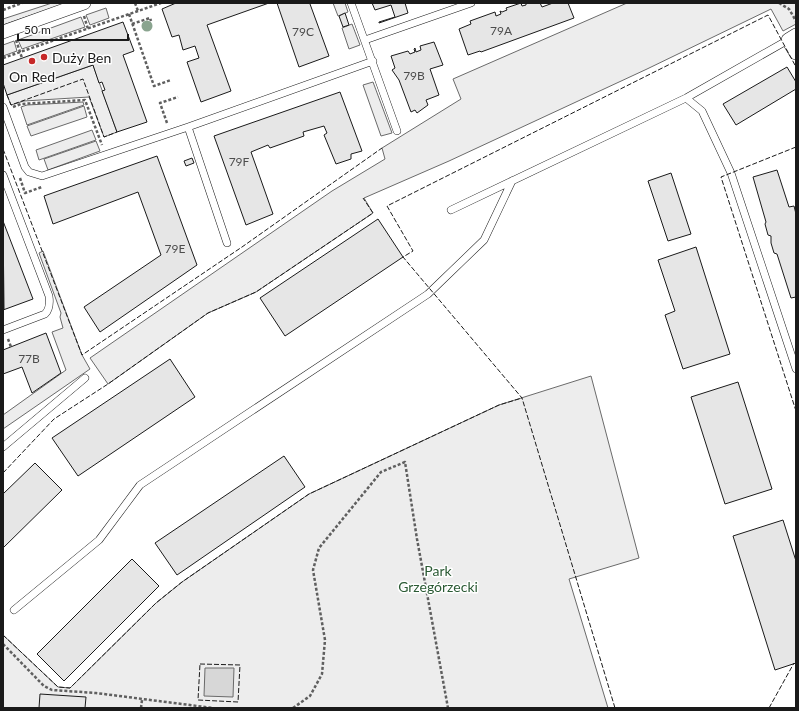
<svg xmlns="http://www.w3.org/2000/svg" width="799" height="711" font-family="Lato,sans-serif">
<rect width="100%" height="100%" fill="#fff"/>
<path fill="#ededed" stroke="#6a6a6a" d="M52,3H67L3,25V19Z
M333,3H345L348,12L338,16Z
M627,3H796V24L783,31L771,9L647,69L449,161L364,198L373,213L256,292L208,313L108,384L90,358L332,191L385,159L382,148L461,99L453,79Z
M106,8L109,18L90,25L86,15Z
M81,17L85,27L22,49L18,40Z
M352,24L360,45L349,49L342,28Z
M14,41L17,51L3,56V45Z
M93,65L117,132L104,137L89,97L24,101L11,105L7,95Z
M373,82L392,133L381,136L363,85Z
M83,102L84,105L27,125L21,107L27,105Z
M84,106L87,117L31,136L27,126Z
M92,130L96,140L39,160L36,150Z
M96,141L100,151L48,170L44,159Z
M43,251L82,355L90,369L3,429V415L66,370L52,332L63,328L60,317L61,313L39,253Z
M591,376L639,558L569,579L608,708H3V635L58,687L70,688L156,603L182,582L309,494L499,405Z"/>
<path fill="#d7d7d7" stroke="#6a6a6a" d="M205,668H234L233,697L204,696Z"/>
<path fill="#e6e6e6" stroke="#1a1a1a" d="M176,3H269L207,25L231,91L201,102L187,62L199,58L195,46L183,50L179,35L172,37L162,9Z
M277,3H309L310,4L329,56L299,67Z
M372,3H405L408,13L379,23V22L395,17L391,5L375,10Z
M521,3L522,6L526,5V3H540L542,7L553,3H568L574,18L481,52L480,51L468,55L459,29L471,24L470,21L495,12L496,16L501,14L500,11L502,12L507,10L506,8Z
M345,13L349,25L343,27L339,16Z
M123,22L134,51L123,55L147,122L117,132L102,91L105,90L102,82L99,83L93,65L7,95L3,83V65Z
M434,42L443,65L430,69L439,95L426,100L428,105L417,113L415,110L411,112L399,80L392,70L395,68L391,56L408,51L410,54L415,52L414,49L415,48L416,52L421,50L420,46Z
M787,67L796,82V89L736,125L723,104Z
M340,92L362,151L351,154V159L336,164L324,135L327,133L324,126L303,132L304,136L270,148L268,145L251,152L273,214L246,225L214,136Z
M157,156L197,265L100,332L84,307L161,255L138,192L53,224L44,196Z
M192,158L194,163L186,166L184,161Z
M777,170L789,207L794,206L796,214V297L791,298L777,254L774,253L771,243V236L768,235L765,224L766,222L753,177Z
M671,173L691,234L668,241L648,181Z
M378,219L403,257L285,336L260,298Z
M3,221L33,299L3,310L4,309Z
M696,247L730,354L683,369L665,315L675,311L658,260Z
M46,333L61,373L32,393L22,367L3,374V350Z
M170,359L195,397L78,476L52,438Z
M738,382L772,489L725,504L691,397Z
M284,456L305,487L177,575L155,543Z
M35,463L62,490L3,548V494Z
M783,520L796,561V663L775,670L733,536Z
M132,559L159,586L64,681L37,654Z
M40,694L86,697L85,708H39Z"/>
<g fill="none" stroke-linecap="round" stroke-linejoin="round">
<g stroke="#1a1a1a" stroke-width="8">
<path id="lane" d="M351,3L397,131
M365,40L471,3
M686,98L702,111L731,173L796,369
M3,107L25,167L29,172L42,176L188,127L373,61
M188,127L227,243
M3,175L49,296C50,303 50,309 45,314L3,330
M451,210L686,98L788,40
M3,447L85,378
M14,610L99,540L140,485L428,294L484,240L512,181"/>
</g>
<g stroke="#1a1a1a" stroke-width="14">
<path id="street" d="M3,32L84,3
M796,35L788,40L796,53"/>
</g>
<path stroke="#5f5f5f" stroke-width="2.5" stroke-dasharray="3 2" stroke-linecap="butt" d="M135,3L138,11
M779,3L789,9L796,21
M3,10L22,3
M129,14L154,86L171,80
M84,16L88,29
M132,24L150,18L151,21
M16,40L22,58
M3,58L161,3
M13,107L21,104L85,100L102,145
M167,123L160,103L178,97
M20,178L25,193L42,187
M8,339L11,347
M3,644L44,686L52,690L96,693L213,708
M141,708L142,700
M293,708L310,696L322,674L325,640L313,570L319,548L381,472L405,462L417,539L448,708"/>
<use href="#lane" stroke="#fff" stroke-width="7"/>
<use href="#street" stroke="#fff" stroke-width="13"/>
<path stroke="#1a1a1a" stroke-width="1" stroke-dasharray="5 2" stroke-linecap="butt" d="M7,95L11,105L83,79L104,137L117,132
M796,147L721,177L796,411
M3,149L82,355L242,247L382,148
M3,473L54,419L108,384L208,313L256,292L373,213L363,198
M3,635L58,687L70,688L156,603L182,582L309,494L499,405L522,398
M200,664L240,665L238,702L198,700Z
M615,708L522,398L403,257L413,251L387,206L768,15L796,67
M769,708L794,663"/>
</g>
<circle fill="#8aa48f" cx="147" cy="26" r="5.5"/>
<g fill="#c62828" stroke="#fff" stroke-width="1.5">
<circle cx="44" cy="57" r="4"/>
<circle cx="32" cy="61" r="4"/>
</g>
<g text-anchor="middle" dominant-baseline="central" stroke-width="3" stroke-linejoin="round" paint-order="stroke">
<g font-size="12" fill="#4d4d4d">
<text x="501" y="30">79A</text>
<text x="303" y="31">79C</text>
<text x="414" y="75">79B</text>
<text x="239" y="161">79F</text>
<text x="175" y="248">79E</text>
<text x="29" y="358">77B</text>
</g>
<g font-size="14" fill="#1a1a1a" stroke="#fff" text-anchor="start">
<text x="52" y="57">Duży Ben</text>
<text x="32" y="76" text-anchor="middle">On Red</text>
</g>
<g font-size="14" fill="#2b5a34" stroke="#fff">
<text x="438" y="570">Park<tspan x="438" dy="16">Grzegórzecki</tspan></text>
</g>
</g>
<rect width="799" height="711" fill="none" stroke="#1a1a1a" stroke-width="8"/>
<path d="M18 34v6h110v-6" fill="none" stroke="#1a1a1a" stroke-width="2"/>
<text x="24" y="34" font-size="12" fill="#1a1a1a" stroke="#ffffff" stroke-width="3" paint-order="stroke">50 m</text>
</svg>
